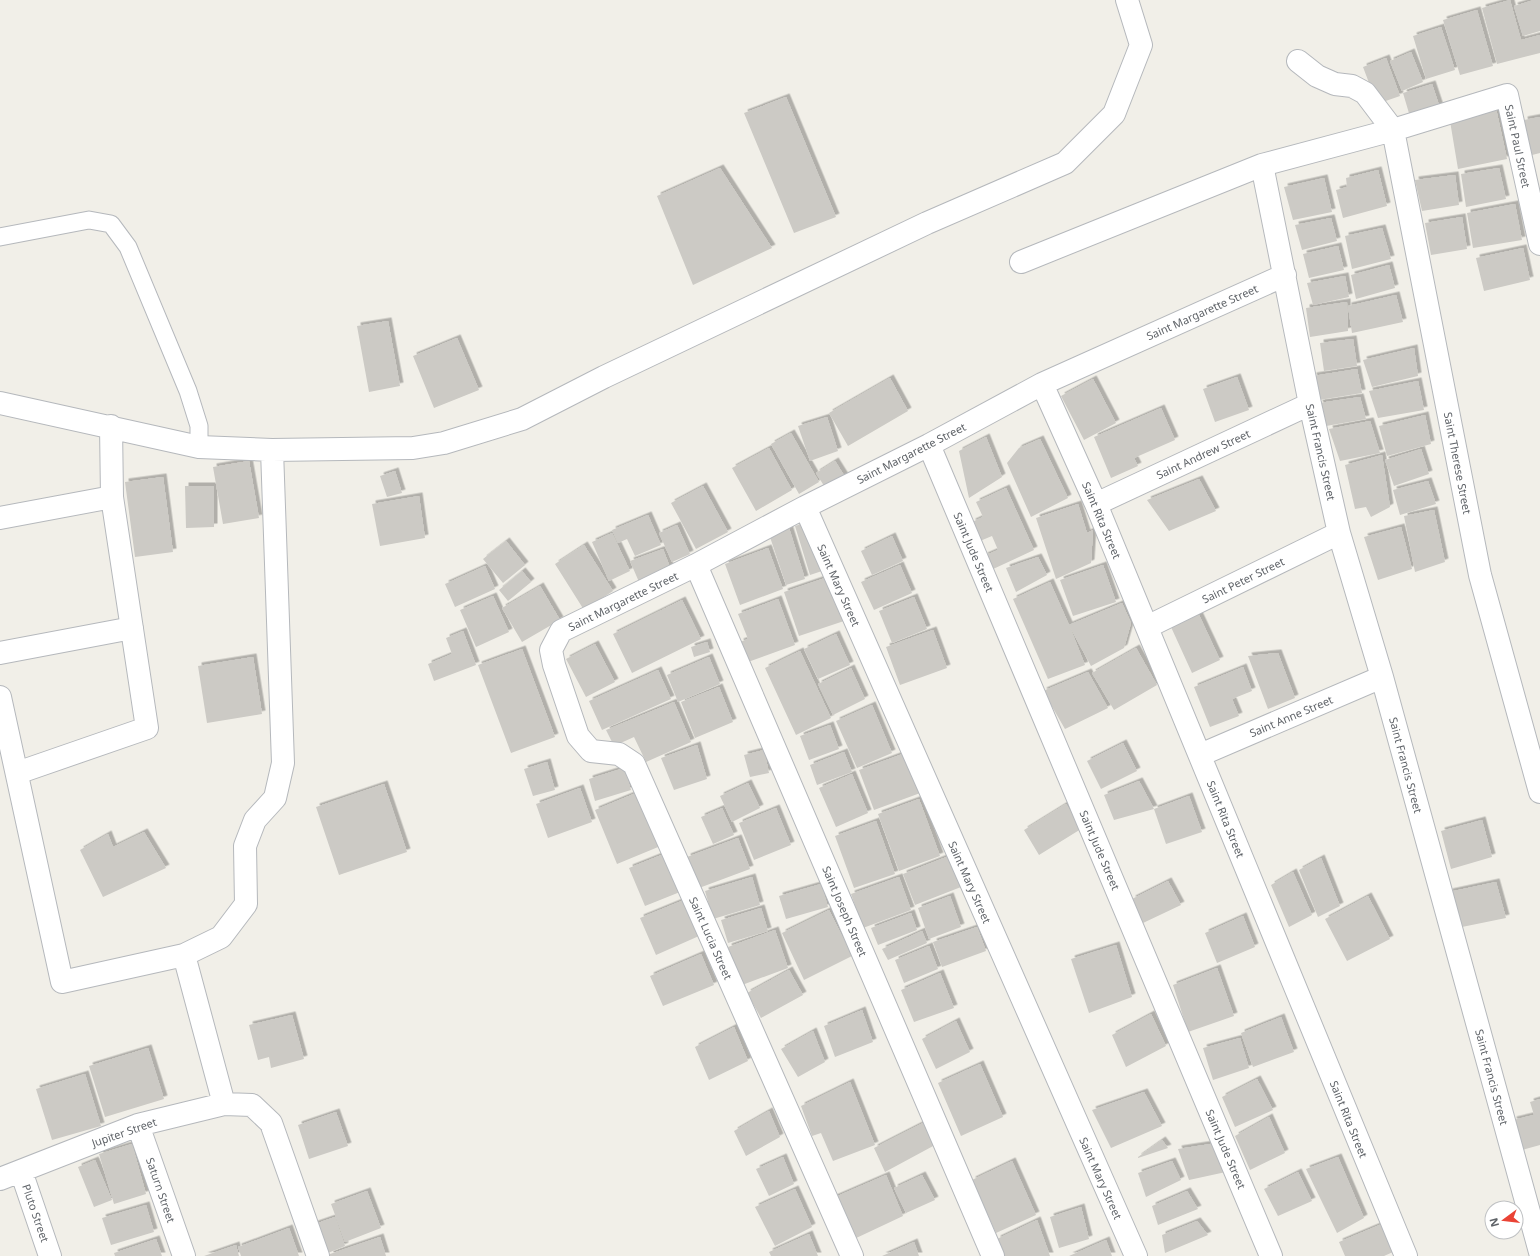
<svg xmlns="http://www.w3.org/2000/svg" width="1540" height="1256" font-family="'Noto Sans',sans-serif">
<defs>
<filter id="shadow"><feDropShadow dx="3.5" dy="-3.5" stdDeviation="0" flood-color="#0004"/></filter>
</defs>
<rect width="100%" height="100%" fill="#f1efe8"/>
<path fill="#cccac5" filter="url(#shadow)" d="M1510,0L1521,40L1540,35V53L1497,64L1482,8Z
M1534,0H1540V31L1523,36L1514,6Z
M1477,10L1493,66L1460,75L1443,20Z
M1441,27L1455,70L1426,79L1413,36Z
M1411,52L1423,82L1402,91L1390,61Z
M1386,58L1400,96L1377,104L1363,67Z
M1432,84L1441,111L1411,120L1403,93Z
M786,97L836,217L794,233L744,113Z
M1495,104L1507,159L1458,169L1449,115Z
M1540,117V153L1532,155L1524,120Z
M720,168L772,248L693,285L657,196Z
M1499,168L1506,199L1466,207L1461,174Z
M1378,170L1387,206L1343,218L1336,190L1347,187L1346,178Z
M1455,175L1459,205L1422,211L1415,180Z
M1324,178L1332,212L1293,220L1284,187Z
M1515,204L1522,240L1473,248L1467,213Z
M1462,217L1467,249L1431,255L1425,223Z
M1331,218L1337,241L1302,250L1295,225Z
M1382,228L1391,259L1352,269L1345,236Z
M1338,246L1344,270L1309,278L1303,254Z
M1523,248L1530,280L1484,291L1476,258Z
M1389,265L1395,288L1356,299L1351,275Z
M1345,276L1349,297L1313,305L1307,283Z
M1396,295L1403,322L1352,333L1348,306Z
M1347,302L1348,331L1310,337L1306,308Z
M388,321L400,386L369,392L357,326Z
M457,338L479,390L434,408L413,356Z
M1353,339L1357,366L1324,371L1320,343Z
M1414,348L1418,376L1372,387L1363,360Z
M1357,369L1362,393L1319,400L1313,376Z
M1237,377L1249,410L1215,422L1203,389Z
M890,378L908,411L848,446L829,413Z
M1093,379L1116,423L1084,440L1061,396Z
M1418,381L1424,410L1378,418L1369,391Z
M1360,397L1366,419L1326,426L1319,403Z
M1161,408L1175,440L1134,458L1138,466L1111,478L1094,437Z
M1425,415L1431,444L1387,456L1379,426Z
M827,417L838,451L810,461L798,426Z
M1370,421L1380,453L1340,461L1329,429Z
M791,433L819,482L799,494L771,444Z
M986,437L1002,477L969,498L959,451Z
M1040,439L1068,498L1031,517L1007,463L1019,448Z
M769,448L792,490L756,511L732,468Z
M1421,449L1429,474L1394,486L1385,460Z
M1382,455L1390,507L1371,517L1366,507L1355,509L1345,465Z
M249,461L259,518L223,524L213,467Z
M835,461L845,477L826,489L816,473Z
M395,471L402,493L387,497L380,476Z
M163,477L173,552L135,557L125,482Z
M1199,479L1216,511L1169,531L1147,500Z
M1428,481L1436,504L1400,515L1393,490Z
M185,486H214V527L186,528Z
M703,486L728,532L696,549L671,503Z
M1006,488L1034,550L991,570L984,556L998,550L992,536L980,541L972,522L983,517L976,502Z
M419,496L425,538L380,546L372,504Z
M1078,504L1087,533L1093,530L1091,563L1056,579L1036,518Z
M1434,510L1445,562L1415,572L1404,516Z
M648,515L661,545L635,556L627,539L618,543L612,530Z
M808,522L828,569L810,575L795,526Z
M677,525L690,554L672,562L659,533Z
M1401,527L1412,569L1378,580L1364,537Z
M789,528L805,579L786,585L769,534Z
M612,533L630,571L609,581L592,542Z
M892,536L903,561L872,575L861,551Z
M506,541L525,565L503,583L483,559Z
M584,545L613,591L584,610L555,564Z
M768,548L783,589L740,605L725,564Z
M663,549L671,570L639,582L630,561Z
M1038,557L1047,575L1016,592L1006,568Z
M900,565L912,593L874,610L861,582Z
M1103,565L1116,602L1073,616L1060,580Z
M485,566L495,589L455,607L445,584Z
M522,571L531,582L508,601L499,590Z
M831,576L847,620L799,636L784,592Z
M1050,582L1069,625L1122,603L1131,623L1124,648L1091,666L1069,625L1085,665L1048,679L1013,599Z
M540,586L560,620L522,642L502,608Z
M493,596L509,632L476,647L460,610Z
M914,597L927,629L892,643L879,611Z
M778,599L795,645L748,662L740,642L748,639L738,614Z
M682,600L701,639L632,673L613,634Z
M1199,615L1220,660L1192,673L1171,627Z
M933,630L947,668L900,685L886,647Z
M463,631L476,665L434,681L428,664L452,654L446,638Z
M836,634L850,665L818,679L804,649Z
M707,642L710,652L694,657L691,647Z
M595,644L615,682L586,697L566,659Z
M1136,648L1157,685L1114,710L1092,673Z
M522,649L555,737L511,753L478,665Z
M800,651L831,718L796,735L765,668Z
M1278,653L1295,698L1268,709L1248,656Z
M253,657L262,714L207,723L198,666Z
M709,657L720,684L678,702L667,675Z
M1243,667L1252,691L1232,699L1239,716L1210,727L1194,687Z
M851,668L865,699L833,715L818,684Z
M658,670L671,699L602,730L589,701Z
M1088,672L1108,708L1065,729L1043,691Z
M719,687L733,722L695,738L681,702Z
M674,702L691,742L646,762L634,737L614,746L606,730Z
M872,705L892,753L857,768L836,721Z
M830,725L839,749L809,760L800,736Z
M1123,743L1137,771L1101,789L1087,761Z
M697,745L707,779L674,790L661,758Z
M764,750L769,773L750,777L744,755Z
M844,752L852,772L817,785L810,765Z
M908,752L923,792L874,810L859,770Z
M547,762L555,790L533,796L524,769Z
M624,768L631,790L595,801L589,779Z
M852,774L868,813L836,827L819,788Z
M1139,781L1154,809L1114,820L1104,795Z
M748,783L760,808L732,822L720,796Z
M384,784L407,852L339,875L316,807Z
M580,788L592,822L548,838L536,804Z
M641,791L663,845L617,864L595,810Z
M1189,796L1202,832L1166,844L1154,809Z
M919,799L940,856L899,871L878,814Z
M1066,804L1081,829L1039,855L1024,830Z
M722,808L734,835L713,844L701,817Z
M776,808L791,845L754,860L739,823Z
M1482,820L1492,857L1451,869L1441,831Z
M876,821L895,874L854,888L835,836Z
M144,832L166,868L103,897L80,850L108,834L113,847Z
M738,838L750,869L699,888L687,857Z
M669,852L685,890L645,906L629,868Z
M949,856L961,887L915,905L903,874Z
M1321,858L1340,906L1318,917L1299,870Z
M1293,872L1312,915L1289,927L1271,885Z
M752,877L760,905L713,919L705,891Z
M899,877L911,910L863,928L851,894Z
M1168,881L1181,905L1143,923L1132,899Z
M1496,882L1506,918L1457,928L1449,892Z
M821,884L828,907L786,919L779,896Z
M950,896L961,927L929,939L918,908Z
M1368,896L1390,939L1347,961L1325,919Z
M684,900L699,936L656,955L640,918Z
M761,908L768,931L728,943L721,920Z
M829,910L852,956L804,980L782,933Z
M911,913L917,930L878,945L871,928Z
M1243,916L1255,947L1217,963L1205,933Z
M977,927L986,951L942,967L933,942Z
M775,930L788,968L742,985L728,947Z
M922,931L927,943L888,960L882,949Z
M1116,945L1132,997L1089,1013L1071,959Z
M929,946L938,969L904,983L895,960Z
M701,954L714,985L663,1006L650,976Z
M1217,968L1234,1016L1188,1032L1173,985Z
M789,970L803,995L761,1018L747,993Z
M940,973L954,1008L914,1022L901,990Z
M862,1010L873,1042L835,1057L824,1026Z
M1151,1014L1166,1046L1126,1067L1112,1035Z
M292,1015L304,1059L271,1068L269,1057L258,1060L249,1025Z
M1281,1017L1294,1052L1253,1067L1241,1033Z
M956,1021L970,1052L936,1069L922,1039Z
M734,1027L748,1061L709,1080L695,1047Z
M813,1031L825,1062L798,1077L781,1049Z
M1240,1038L1249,1068L1213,1080L1203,1048Z
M148,1048L164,1099L105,1117L89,1066Z
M980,1064L1003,1117L961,1136L938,1083Z
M85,1074L101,1126L52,1140L36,1089Z
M1257,1079L1273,1110L1235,1127L1222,1097Z
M850,1082L875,1145L833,1161L821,1133L812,1136L801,1106Z
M1144,1092L1162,1126L1111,1148L1092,1110Z
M1540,1099V1145L1522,1150L1513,1120L1534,1115L1530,1102Z
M769,1111L780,1137L746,1156L734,1131Z
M336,1112L348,1146L309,1159L298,1125Z
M1269,1117L1285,1153L1250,1170L1235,1136Z
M923,1123L935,1145L885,1172L874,1148Z
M1162,1140L1168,1148L1138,1158V1157Z
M1217,1143L1235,1170L1189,1180L1178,1149Z
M132,1144L146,1194L114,1204L99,1154Z
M783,1157L794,1184L769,1196L756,1169Z
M1338,1157L1364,1218L1337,1233L1306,1169Z
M95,1160L112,1200L94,1207L78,1167Z
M1012,1161L1036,1215L996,1233L972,1180Z
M1172,1161L1181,1180L1146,1197L1138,1173Z
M1298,1172L1312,1201L1278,1216L1264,1189Z
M886,1175L903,1216L852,1240L833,1198Z
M922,1175L935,1200L906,1213L894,1188Z
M795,1189L812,1227L775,1246L755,1207Z
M367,1191L381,1228L345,1242L331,1204Z
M1187,1191L1198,1209L1158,1225L1152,1206Z
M146,1205L154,1232L111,1245L102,1218Z
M1081,1207L1089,1239L1059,1248L1050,1217Z
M335,1217L345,1246L323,1255L312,1225Z
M1037,1220L1050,1256H1002L997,1239Z
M1197,1221L1208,1235L1165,1253L1162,1235Z
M1382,1224L1393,1252L1384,1256H1345L1339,1242Z
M289,1228L299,1256H241L238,1247Z
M809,1234L818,1256H771L769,1252Z
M380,1237L386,1256H330V1254Z
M156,1239L162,1256H115L114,1253Z
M1106,1240L1112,1256H1069Z
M914,1242L919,1256H882Z
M236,1245L239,1256H204Z"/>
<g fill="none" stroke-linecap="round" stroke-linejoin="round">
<g stroke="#b5b8bc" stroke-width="19">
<path id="lane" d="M0,237L89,220L111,224L128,247L188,391L199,426V447"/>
</g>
<g stroke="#b5b8bc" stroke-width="24">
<path id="street" d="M1298,61L1317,76L1335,84L1352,86L1365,93L1393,130L1480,575L1540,792
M1262,165L1310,404L1339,533L1382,677L1540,1252
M1021,262L1262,165L1393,130L1507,95L1540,244
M1042,384L1096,504L1406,1256
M0,403L199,447L272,450L413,448L444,443L522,419L604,377L927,223L1065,163L1114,114L1141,45L1127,0
M929,445L1271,1256
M1096,504L1310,404
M805,507L1136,1256
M0,518L112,497
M696,565L993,1256
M1147,627L1339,533
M0,653L132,628
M0,697L62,982L184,955L221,937L246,904L245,846L255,820L275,798L283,763L272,450
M1200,755L1382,677
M17,773L147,728L112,497L111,426
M184,955L224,1104
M138,1125L184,1256
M21,1171L50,1256
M0,1179L138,1125L224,1104L252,1105L271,1123L318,1256
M852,1256L634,764L619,754L591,751L578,736L554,665L551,650L561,631L696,565L805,507L929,445L1042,384L1285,275"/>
</g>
<use href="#lane" stroke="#fff" stroke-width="17"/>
<use href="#street" stroke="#fff" stroke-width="22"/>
</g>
<g text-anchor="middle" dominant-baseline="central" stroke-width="3" stroke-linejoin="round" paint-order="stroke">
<g font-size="11" fill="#5f6368" stroke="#fff">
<text transform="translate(1518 146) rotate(78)">Saint Paul Street</text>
<text transform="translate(1202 312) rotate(-24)">Saint Margarette Street</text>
<text transform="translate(1321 452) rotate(77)">Saint Francis Street</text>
<text transform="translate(911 453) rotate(-27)">Saint Margarette Street</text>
<text transform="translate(1203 454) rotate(-25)">Saint Andrew Street</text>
<text transform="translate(1458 463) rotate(79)">Saint Therese Street</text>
<text transform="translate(1102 520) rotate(67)">Saint Rita Street</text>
<text transform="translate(974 552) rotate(67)">Saint Jude Street</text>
<text transform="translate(1243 580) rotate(-26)">Saint Peter Street</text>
<text transform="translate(839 585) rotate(66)">Saint Mary Street</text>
<text transform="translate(623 601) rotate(-26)">Saint Margarette Street</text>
<text transform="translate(1291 716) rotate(-23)">Saint Anne Street</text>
<text transform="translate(1406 765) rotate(75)">Saint Francis Street</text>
<text transform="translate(1226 819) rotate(68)">Saint Rita Street</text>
<text transform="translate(1100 850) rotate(67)">Saint Jude Street</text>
<text transform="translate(970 882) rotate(66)">Saint Mary Street</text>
<text transform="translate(845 911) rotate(67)">Saint Joseph Street</text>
<text transform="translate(711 938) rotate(66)">Saint Lucia Street</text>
<text transform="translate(1492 1077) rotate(75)">Saint Francis Street</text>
<text transform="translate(1349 1119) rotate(68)">Saint Rita Street</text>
<text transform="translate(124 1132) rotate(-19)">Jupiter Street</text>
<text transform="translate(1226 1149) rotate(67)">Saint Jude Street</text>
<text transform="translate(1101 1178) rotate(66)">Saint Mary Street</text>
<text transform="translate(161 1190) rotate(71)">Saturn Street</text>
<text transform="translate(36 1213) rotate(71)">Pluto Street</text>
</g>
</g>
<g transform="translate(1504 1220) rotate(255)"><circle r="19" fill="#ffffff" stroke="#bfc1c3"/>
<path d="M0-3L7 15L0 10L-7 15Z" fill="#ea4335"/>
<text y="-6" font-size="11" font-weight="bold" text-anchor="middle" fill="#5f6368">N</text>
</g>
</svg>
